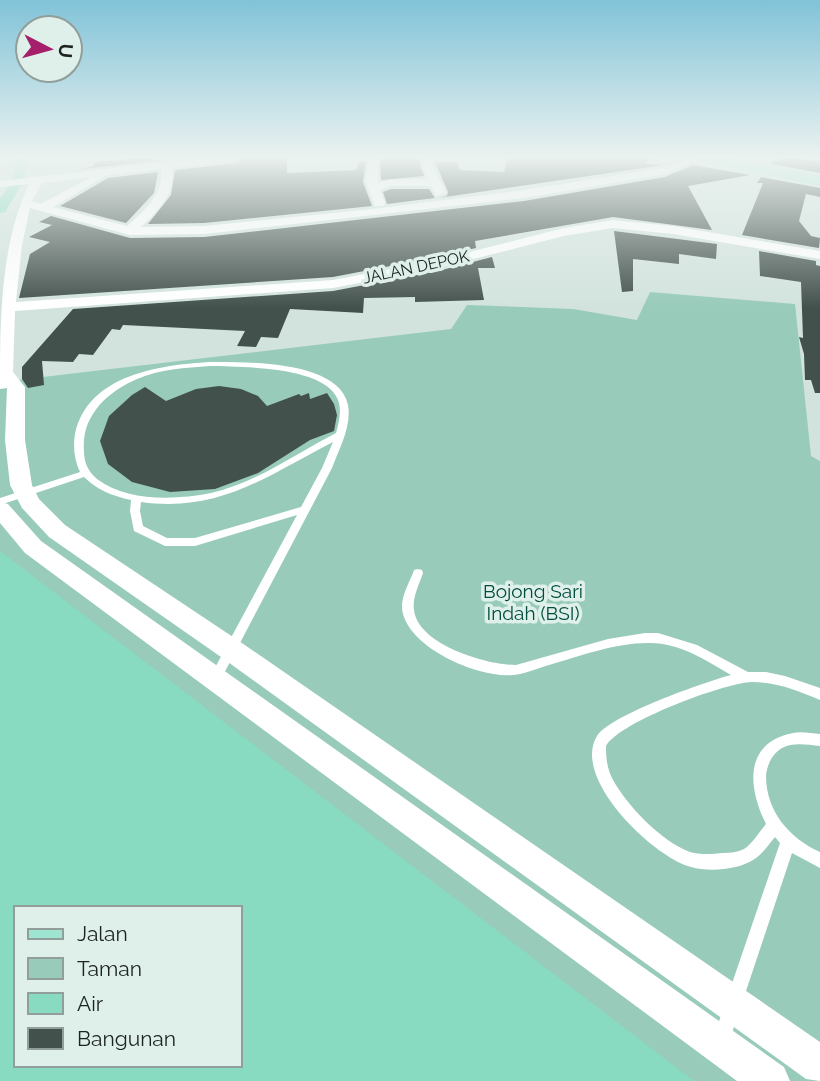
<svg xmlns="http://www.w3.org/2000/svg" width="820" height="1081" font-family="Raleway,sans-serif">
<rect width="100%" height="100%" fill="#d2e3dd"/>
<path fill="#98cbba" d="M650,292L795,304L811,456L820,461V1081H692L0,558V382L451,329L467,305L573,309L637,320Z"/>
<path fill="#88dac0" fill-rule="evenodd" d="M0,551L694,1081H0ZM16,908H240V1065H16Z"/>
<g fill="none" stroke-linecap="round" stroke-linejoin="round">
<path fill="#88dac0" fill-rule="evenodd" d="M15,157H27L25,179L5,212L0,213V199L13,179Z"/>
</g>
<path fill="#43514c" d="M152,157V160H165L81,169L94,166V162Z
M244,157H287V173L356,170L359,161H366L363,182L372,206L204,223L148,224L171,195L175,170L237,163Z
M380,157H420V165L424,176L381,180Z
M508,157H654L644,164L664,165L438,198L447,196L448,192L435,162H457L460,170L504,172Z
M782,157L820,161V173L771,164L774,159L780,160Z
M693,165L750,175L688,186L712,230L613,217L475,241L476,248L437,257L333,277L19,298L30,254L50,242L29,237L52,225L39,222L51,216L130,238L204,237L524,201L665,177Z
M158,172L154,193L126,223L60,206L108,178Z
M761,177L820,188V197L806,194L799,221L811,236L820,238L819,248L742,235L763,183H757Z
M391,189H429L435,198L387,204L383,192Z
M614,231L717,244L716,259L679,254V264L633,259V291L622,292Z
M759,251L816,261V265L820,266V393H815L811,380H805L804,354L799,337L803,338L801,282L760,276Z
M492,257L495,268H478L484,300L415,302V297L364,298L363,313L290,309L278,338L261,337L256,347L237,346L245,331L123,325L120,330L112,329L93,355L79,354L73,362L42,361L44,385L28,388L22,379V367L73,309L333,291L438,271Z
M219,386L241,389L258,396L267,406L299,394L301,396L309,393L310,399L327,393L334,404L337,415L334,431L310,440L258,473L215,489L170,492L132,482L108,464L100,441L109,416L132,395L145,387L166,401L196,389Z"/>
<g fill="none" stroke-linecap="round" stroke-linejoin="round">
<path fill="#fff" fill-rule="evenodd" d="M210,362C245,362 339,360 348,405C352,426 339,449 332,468L220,681L216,682L212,681L210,677L297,515L195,546H165L134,531L130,511L131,500C113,496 97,490 84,477L0,505V498L80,472C74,460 73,446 75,434C88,374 161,365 210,362ZM210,366C241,367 319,366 336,396C343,407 339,422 336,433C295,454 256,483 211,493C175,500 127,502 97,479C88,471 84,463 84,451C81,416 107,392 137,379C160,369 185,368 210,366ZM333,442L322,468L301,507L195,538H167L143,526L140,511L141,502C219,513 267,476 333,442Z
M418,569L422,570L423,573C419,585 412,598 414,610C418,645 487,665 516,665L608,639L645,633H658L697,645L748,672H766L785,676L820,688V700C798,691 777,682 752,682C724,683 619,722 606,746C606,758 607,768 612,778C626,805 662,842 690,852C700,855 713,854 723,853C730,853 738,852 744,849C753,843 759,832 766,824C748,788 743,743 793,733C801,731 811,733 820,734V746C808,745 793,742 782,748C772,754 767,765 766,776C766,811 789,838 820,852V868L792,853L728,1045L722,1048L716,1045L713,1039L780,843L775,837C768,845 762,855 753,860C737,870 709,872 691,867C653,857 571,778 597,736C610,715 705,682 731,675C706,660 678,642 648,643C615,643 580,656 549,665C538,668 525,674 513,675C479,678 413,650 403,614C399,600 408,585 413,573L414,570Z"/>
<path fill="#fff" fill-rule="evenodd" d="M211,157H242L237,160L172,168C176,193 158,211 141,227L204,226L372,209L524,190L663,168L693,157H707L665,174L524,198L204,234L130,235L30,208L22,245L16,302L333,280L438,260L564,228L613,220L673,226L820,251V259L673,234L613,228L564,236L438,268L333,288L15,311L13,372L25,387V440L32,485L39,499L65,525L239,641L820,1042V1081L806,1079L221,657L49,537L22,508L10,485L5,440L7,388L0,389C0,320 0,246 29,184L0,187V181ZM161,169C164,194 144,211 127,226L53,207L107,175ZM91,177L41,204L32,201L42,183Z
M370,157L379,159L378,183L390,180L428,179L422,164L423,157H433L432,164L446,193L436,196L431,186H391L380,190L385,203L383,206H375L365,181Z
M0,502L8,504L41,541L784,1067L790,1081H737L25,553L0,523Z"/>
<path fill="#9ee5d1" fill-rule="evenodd" d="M692,157H724L820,176V186L700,162Z"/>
</g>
<linearGradient id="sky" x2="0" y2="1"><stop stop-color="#81c3d8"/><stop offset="0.51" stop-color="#ebf2f0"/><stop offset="1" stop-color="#ebf2f0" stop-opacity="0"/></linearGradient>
<rect width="820" height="308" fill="url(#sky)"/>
<g text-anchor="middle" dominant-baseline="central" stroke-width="7" stroke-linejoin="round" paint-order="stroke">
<g font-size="16" fill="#1d2321" stroke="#dff0ea">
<text transform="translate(416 267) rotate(-12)">JALAN DEPOK</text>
</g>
<g font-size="19" fill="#024d3d" stroke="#dff0ea">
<text x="533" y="591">Bojong Sari<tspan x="533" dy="22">Indah (BSI)</tspan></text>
</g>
</g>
<rect x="14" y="906" width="228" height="161" fill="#dff0ea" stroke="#919e9a" stroke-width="2"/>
<rect x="28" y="929" width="35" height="10" fill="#9ee5d1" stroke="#919e9a" stroke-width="2"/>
<text x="77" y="941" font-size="21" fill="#1d2321">Jalan</text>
<rect x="28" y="958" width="35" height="21" fill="#98cbba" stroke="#919e9a" stroke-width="2"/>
<text x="77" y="976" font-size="21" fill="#1d2321">Taman</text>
<rect x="28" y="993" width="35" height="21" fill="#88dac0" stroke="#919e9a" stroke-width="2"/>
<text x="77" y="1011" font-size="21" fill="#1d2321">Air</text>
<rect x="28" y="1028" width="35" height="21" fill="#43514c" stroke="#919e9a" stroke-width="2"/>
<text x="77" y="1046" font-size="21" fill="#1d2321">Bangunan</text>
<g transform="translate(49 49) rotate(96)"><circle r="33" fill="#dff0ea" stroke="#919e9a" stroke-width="2"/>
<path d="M0-5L12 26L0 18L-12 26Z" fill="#a51f6a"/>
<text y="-10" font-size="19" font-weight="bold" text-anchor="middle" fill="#1d2321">U</text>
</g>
</svg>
